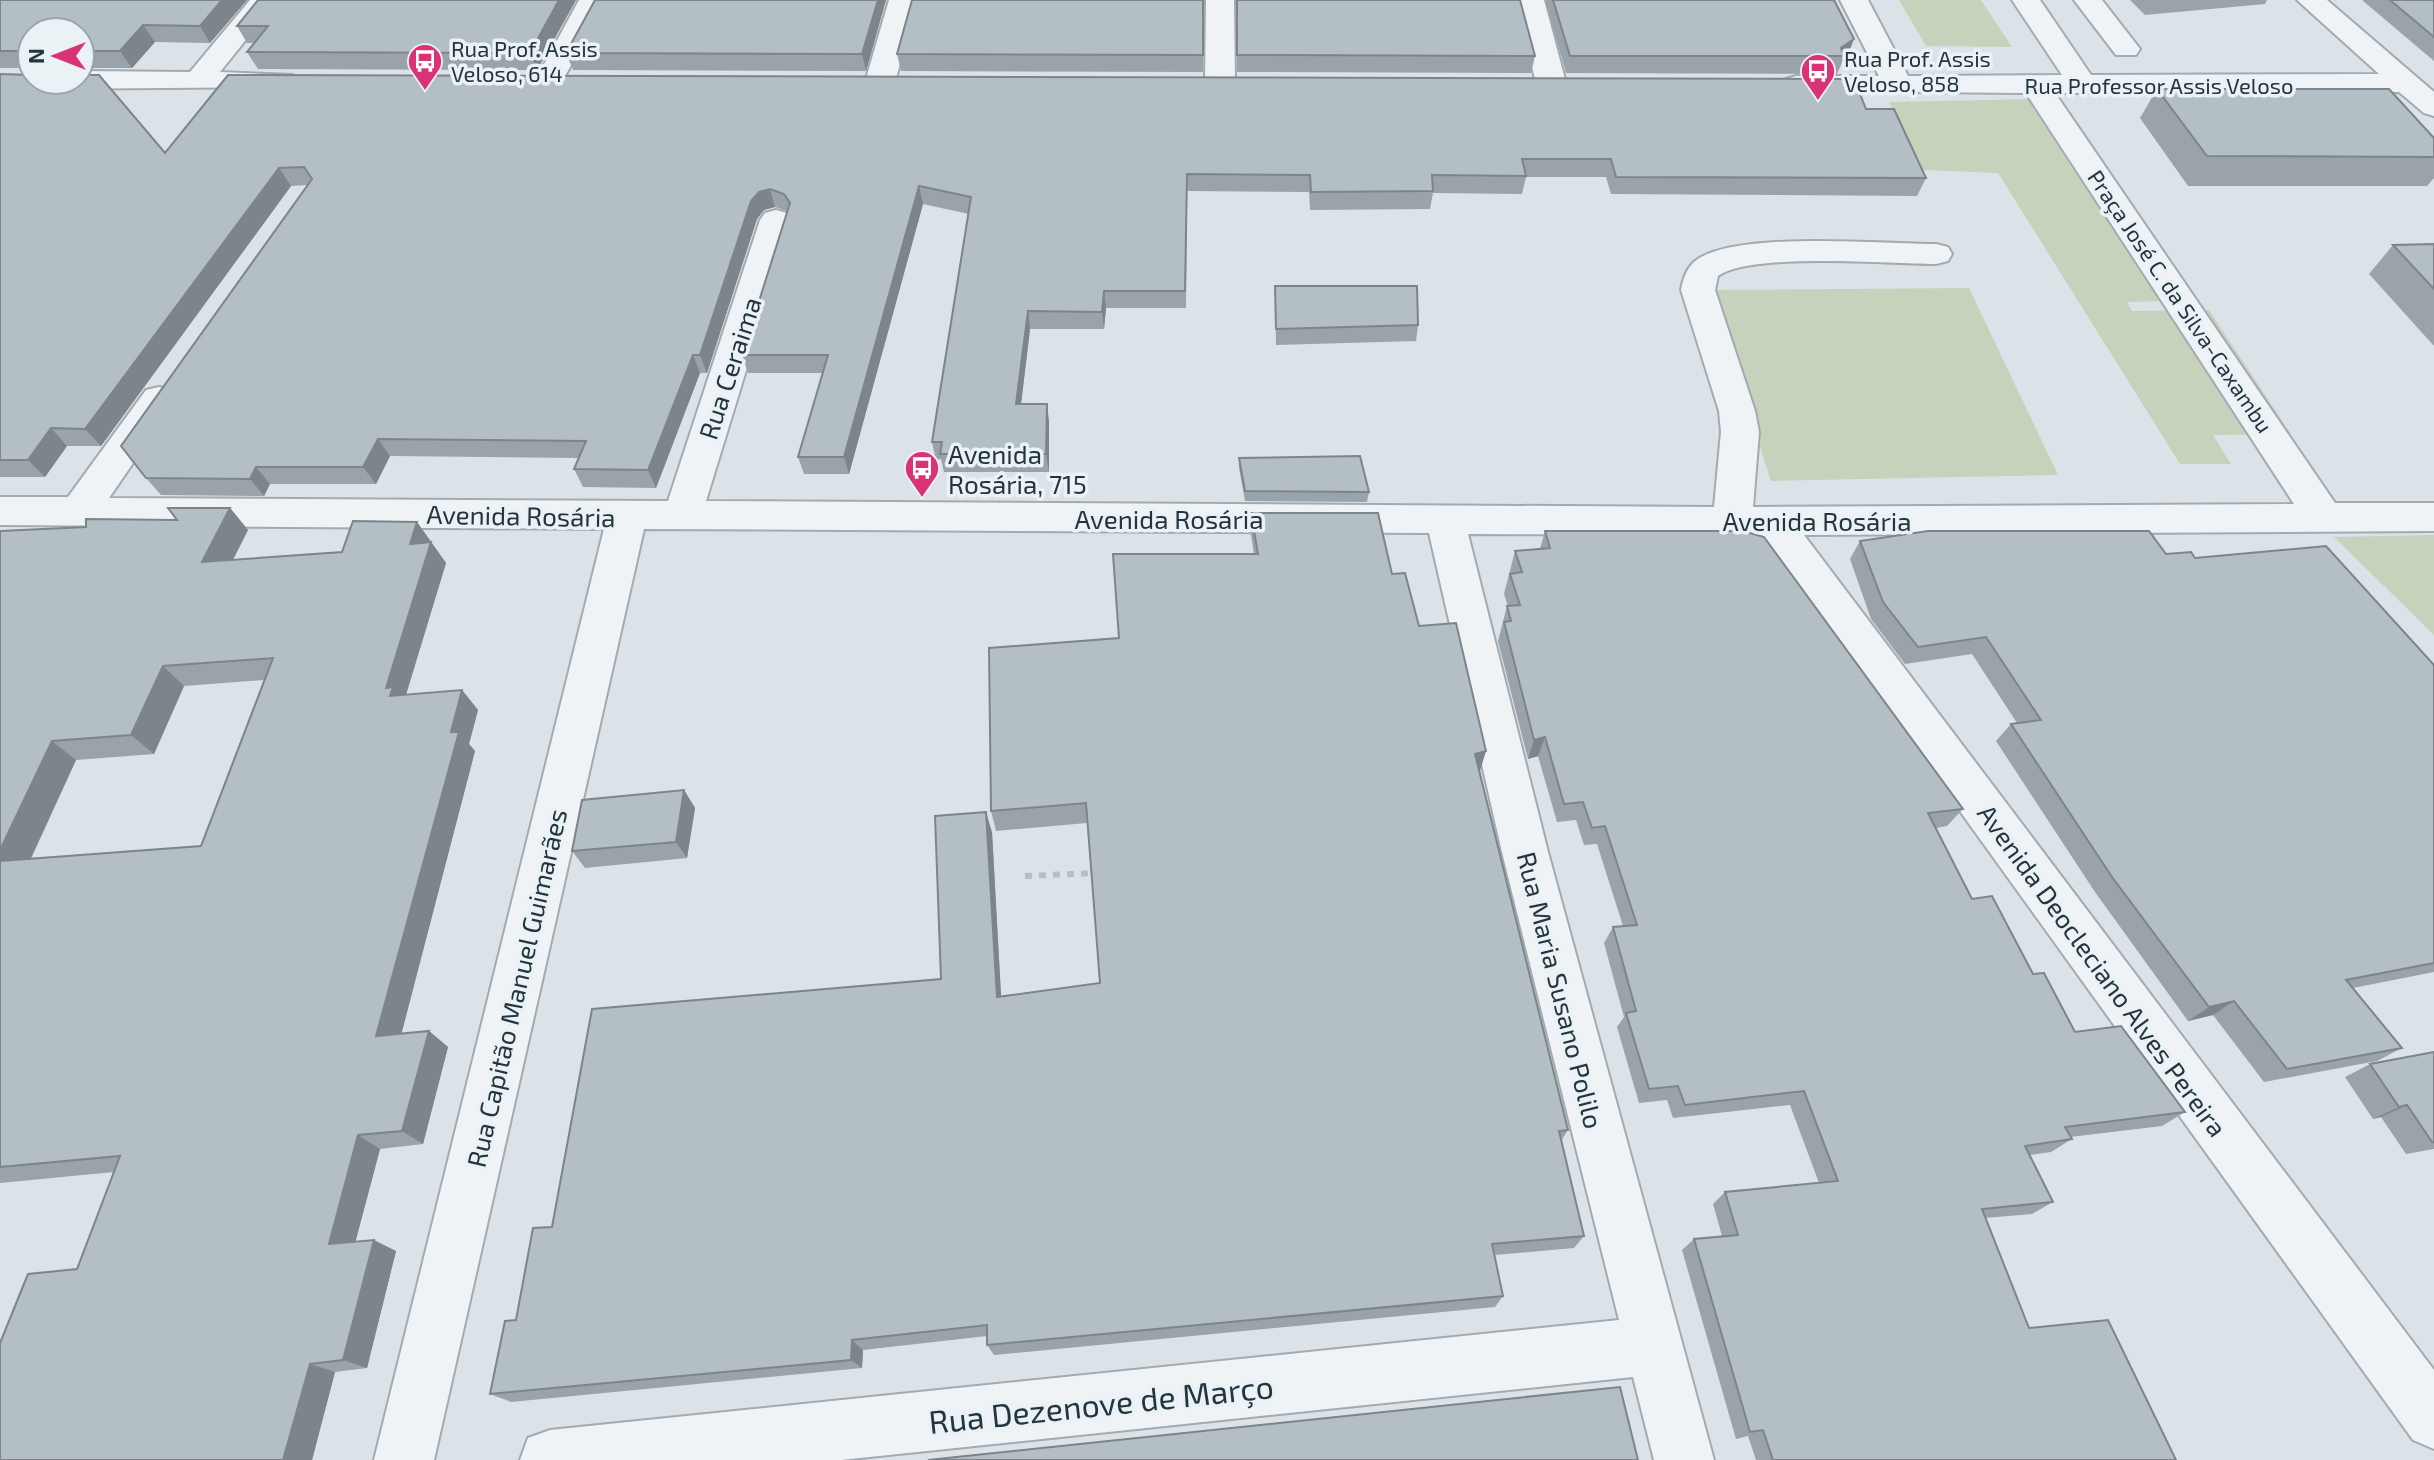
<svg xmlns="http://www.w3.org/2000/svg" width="2434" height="1460" font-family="'Exo 2',sans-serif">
<rect width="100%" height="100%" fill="#dce3e8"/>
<path fill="#c7d2bc" d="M1899,0H1981L2012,47L1926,46Z
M2035,99L2176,301L2127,302L2132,311L2209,310L2291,434L2213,435L2231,464H2180L1998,173L1923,170L1889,102Z
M1969,288L2058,475L1771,481L1709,290Z
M2434,535V635L2334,537Z"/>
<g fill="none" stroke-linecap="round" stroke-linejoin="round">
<g stroke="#a1abb2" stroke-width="4">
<path id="minor" d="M250,0H278L220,72L293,75L297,81L293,87L41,89L31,86L27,80L32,74V80H80V71L190,72Z
M579,0H607L559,87H539L535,81Z
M889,0H917L895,82L890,88H870L865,82Z
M1206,0H1234L1235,83L1230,89H1210L1205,83Z
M1516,0H1544L1566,83L1561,89H1541L1536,83Z
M1840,0H1868L1908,76L2062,75L2012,0H2040L2091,75L2379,74L2297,0H2327L2434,92V116L2424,113L2399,92L2055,93L2335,503H2434V531L1804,535L2434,1370V1449L2413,1440L1761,535L1468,534L1548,852L1714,1460H1654L1633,1377L841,1460H520L528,1438L550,1430L1619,1320L1502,852L1429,533L644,529L434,1460H374L604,529L0,525V497H68L146,390L159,387L172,390L177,399L109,498L668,501L760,220L765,213L776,210L787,213L792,220L706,501L1714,507L1721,432L1719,411L1681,290C1683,278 1688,265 1698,259C1741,231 1882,244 1936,244L1948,247L1952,254L1948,261L1936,264C1892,264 1749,252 1718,276L1715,290L1755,411L1759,432L1753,507L2294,504L2026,93L1786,91L1781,85L1786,79L1796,76H1879Z
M2074,0H2102L2140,49L2136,55H2116Z"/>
</g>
<path stroke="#b6bec3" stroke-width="6" stroke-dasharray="7 7" stroke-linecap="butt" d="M1025,876L1097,873"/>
<use href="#minor" fill="#eff3f6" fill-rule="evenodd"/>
</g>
<path fill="#9aa3a9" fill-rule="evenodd" d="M0,0H247L210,43L155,42L132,68H80V32H32V73L28,68H0Z
M258,0H576L537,70L258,69L247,52L254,43H247L237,26Z
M595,0H886L866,71L573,70L566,53Z
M1203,0V72L901,71L897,54Z
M1237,0L1535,56L1531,73L1237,72Z
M1545,0H1834L1847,57L1843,60L1837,74L1566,73Z
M2130,0H2267L2265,4L2145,15Z
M2362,0H2434V61Z
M0,74L165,153L1866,109L1926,178L1917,196L1611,194L1606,177H1526L1522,194L1433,193L1430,209L1310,210L1309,192L1187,191L1186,308H1106L1104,329H1030L1021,404L1049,421V472H944L941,459L936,460L932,442L969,214L923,204L849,474H804L798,457L823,373H748L742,355L787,211L775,207L764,210L757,219L707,373H700L656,488L583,487L574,469L579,458L390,456L376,484H270L264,496L161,495L146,478L307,185L291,186L101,446H67L45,477H0Z
M2157,89L2434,138V178L2427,186H2188L2140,118Z
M2434,244V346L2369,274L2393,245Z
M1275,286L1418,325L1416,341L1276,345Z
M1239,458L1369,492L1367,502L1245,501L1239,468Z
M230,508L248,530L233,560L342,552L417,522L446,563L406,695L462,690L478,710L469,744L475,751L401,1034L429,1031L448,1047L423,1144L380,1149L355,1242L396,1251L367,1368L335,1372L312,1460L77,1269L114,1172L0,1183V531L86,527L177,520ZM264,680L201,846L31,859L76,760L154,754L184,686Z
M1251,513L1392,574L1419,626L1480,771L1568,1130L1561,1141L1584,1236L1574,1248L1495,1255L1503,1296L1495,1307L994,1355L987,1345V1336L863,1350L862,1368L511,1402L490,1394L552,1227L941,979L992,832L1001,996L1100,983L1087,823L996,831L991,811L1119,638L1254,554L1251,535Z
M1545,531L1963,809L1947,826L1936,828L1972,899L2033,974L2075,1032L2185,1112L2162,1126L2070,1137L2072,1139L2051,1152L2030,1155L2053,1202L2032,1214L1985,1218L2029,1328L2176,1460H1756L1748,1436L1736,1439L1682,1250L1694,1239L1722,1236L1713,1204L1725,1192L1819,1183L1790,1105L1673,1118L1667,1100L1639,1103L1617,1027L1624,1017L1604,943L1613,927L1623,926L1597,844L1584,845L1576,820L1557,822L1538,756L1528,759L1498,641L1507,606H1508L1504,594L1515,551L1540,549Z
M1860,541L2166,554L2195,558L2434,665V972L2353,988L2402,1048L2377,1061L2264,1082L2213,1015L2188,1021L2095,892L1996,741L2011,724L2017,723L1972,654L1905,664L1871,619L1850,559Z
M684,790L695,808L687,858L585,868L572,851Z
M2434,1052V1149L2406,1154L2381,1117L2373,1119L2345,1077L2370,1064Z"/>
<path fill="#7d858a" d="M222,0H247L210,43L200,26Z
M559,0H576L537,70L530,53Z
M878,0H886L866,71L862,54Z
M143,25L155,42L132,68L120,51Z
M1854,39L1847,57L1843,60L1844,56L1841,48Z
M279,168L291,186L101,446L85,429Z
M919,186L923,204L849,474L844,457Z
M770,189L775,207L764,210L757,219L707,373L700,355L751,201L759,192Z
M1104,291L1106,308L1104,329L1102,312Z
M1028,311L1030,329L1019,421L1016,404Z
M693,355L700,373L656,488L648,470Z
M1047,404L1049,421V472L1046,454Z
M51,428L67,446L45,477L28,460Z
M378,439L390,456L376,484L363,467Z
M256,467L270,484L264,496L250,479Z
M230,508L248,530L221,583L202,562Z
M417,522L446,563L404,701L390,696L386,688L410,544Z
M163,666L184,686L154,754L131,735Z
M462,690L478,710L469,744L475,751L397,1051L376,1036Z
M1545,737L1538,756L1528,759L1534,740Z
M52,741L76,760L21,879L0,865V850Z
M1486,751L1480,771L1469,774L1475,754Z
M684,790L695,808L687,858L676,842Z
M986,812L992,832L1002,1013L997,997Z
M2234,1001L2213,1015L2188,1021L2209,1007Z
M429,1031L448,1047L423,1144L402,1131Z
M2407,1105L2381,1117L2373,1119L2399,1107Z
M358,1135L380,1149L352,1255L329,1244Z
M374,1240L396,1251L367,1368L343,1360Z
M852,1340L863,1350L862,1368L851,1360Z
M310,1364L335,1372L312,1460H283Z"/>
<path fill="#b3bec5" stroke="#7d858a" stroke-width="2" d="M0,0H222L200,26L143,25L120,51H80V32H32V60H22L19,51H0Z
M258,0H559L530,53L247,52L268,26H237Z
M595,0H878L862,54L566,53Z
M912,0H1203V55L897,54Z
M1237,0H1520L1535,56L1237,55Z
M1553,0H1834L1854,39L1841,48L1844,56H1570Z
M2390,0H2434V37Z
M0,74L32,75V80H80V75H99L165,153L228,75L1854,79L1866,109H1894L1926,178L1616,177L1611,159H1522L1526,176L1432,175L1433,191L1311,192L1310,175L1187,174L1185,291H1104L1102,312L1028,311L1016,404H1047L1046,454H940L942,442H932L971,197L919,186L844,457H798L828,355H742L790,203L784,194L770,189L759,192L751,201L700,355H693L648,470L574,469L586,441L378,439L363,467H256L250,479L146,478L121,446L312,179L304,167L279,168L85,429L51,428L28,460H0Z
M2157,89H2389L2434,138V157L2207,156Z
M2434,244V289L2393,245Z
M1275,286H1417L1418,325L1276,329Z
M1360,456L1369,492L1245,491L1239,458Z
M168,508H230L202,562L342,552L353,521L417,522L410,544L431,542L386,688L393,687L390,696L462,690L451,732H459L376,1036L429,1031L402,1131L358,1135L329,1244L374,1240L343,1360L310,1364L283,1460H0V1343L28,1274L77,1269L120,1156L0,1167V861L201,846L273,658L163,666L131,735L52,741L0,850V531L86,527V519L177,520Z
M1251,513H1378L1392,574L1405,573L1419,626L1456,623L1486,751L1475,754L1568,1130L1559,1131L1584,1236L1492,1244L1503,1296L987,1345V1325L852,1340L851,1360L490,1394L505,1321L516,1320L533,1228L552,1227L592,1009L941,979L935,816L986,812L997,997L1100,983L1086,803L991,811L989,648L1119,638L1113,554H1258Z
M1545,531H1743L1764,537L1963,809L1928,813L1972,899L1992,896L2033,974L2044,973L2075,1032L2121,1026L2185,1112L2065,1127L2072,1139L2025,1146L2053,1202L1982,1209L2029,1328L2108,1320L2176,1460H1773L1763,1430L1750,1432L1694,1239L1738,1235L1725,1192L1838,1181L1804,1091L1685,1105L1678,1086L1649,1089L1626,1013L1636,1011L1613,927L1637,925L1605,826L1592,828L1583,802L1564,804L1545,737L1534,740L1504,622L1511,621L1507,606L1520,605L1510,574L1522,572L1515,551L1550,548Z
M1928,531H2149L2166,554L2191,552L2195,558L2326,546L2434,665V963L2346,980L2402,1048L2287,1069L2234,1001L2209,1007L2112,877L2011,724L2041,720L1986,637L1918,647L1883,602L1860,541Z
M684,790L676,842L572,851L582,800Z
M2434,1052V1142H2432L2407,1105L2399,1107L2370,1064Z
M1620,1387L1638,1460H928Z"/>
<defs>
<g id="bus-pin" transform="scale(1.8)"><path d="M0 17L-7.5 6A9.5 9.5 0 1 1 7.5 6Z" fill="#da3375" stroke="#ebf2f5"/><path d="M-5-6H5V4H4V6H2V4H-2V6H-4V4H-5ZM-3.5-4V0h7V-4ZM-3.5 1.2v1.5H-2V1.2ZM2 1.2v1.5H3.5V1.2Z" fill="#fff"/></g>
</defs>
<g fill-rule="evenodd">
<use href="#bus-pin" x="425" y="61"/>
<use href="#bus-pin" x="1818" y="71"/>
<use href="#bus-pin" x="922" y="468"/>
</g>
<g text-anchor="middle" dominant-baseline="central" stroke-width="7" stroke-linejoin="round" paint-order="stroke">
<g font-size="22" fill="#24353f" stroke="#ebf2f5" text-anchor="start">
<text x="451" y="48">Rua Prof. Assis<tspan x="451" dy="25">Veloso, 614</tspan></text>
<text x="1844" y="58">Rua Prof. Assis<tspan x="1844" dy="25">Veloso, 858</tspan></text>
</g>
<g font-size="22" fill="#24353f" stroke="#ebf2f5">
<text x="2159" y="85">Rua Professor Assis Veloso</text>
<text transform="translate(2181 301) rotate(56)">Praça José C. da Silva-Caxambu</text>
</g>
<g font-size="26" fill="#24353f" stroke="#ebf2f5">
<text transform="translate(729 368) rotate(-72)">Rua Ceraima</text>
<text transform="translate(521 515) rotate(1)">Avenida Rosária</text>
<text x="1169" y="518">Avenida Rosária</text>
<text x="1817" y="520">Avenida Rosária</text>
<text transform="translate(2103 970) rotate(54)">Avenida Deocleciano Alves Pereira</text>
<text transform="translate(516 988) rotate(-77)">Rua Capitão Manuel Guimarães</text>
<text transform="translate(1561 990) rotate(76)">Rua Maria Susano Polilo</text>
</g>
<g font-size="26" fill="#24353f" stroke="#ebf2f5" text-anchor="start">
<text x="948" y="453">Avenida<tspan x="948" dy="30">Rosária, 715</tspan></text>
</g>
<g font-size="32" fill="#24353f" stroke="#ebf2f5">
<text transform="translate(1101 1403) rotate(-6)">Rua Dezenove de Março</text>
</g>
</g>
<g transform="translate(56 56) rotate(270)"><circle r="38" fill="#ebf2f5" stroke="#9ba6ac" stroke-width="2"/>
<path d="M0-6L14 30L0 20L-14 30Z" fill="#da3375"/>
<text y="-12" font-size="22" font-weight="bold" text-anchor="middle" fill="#24353f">N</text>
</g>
</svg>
